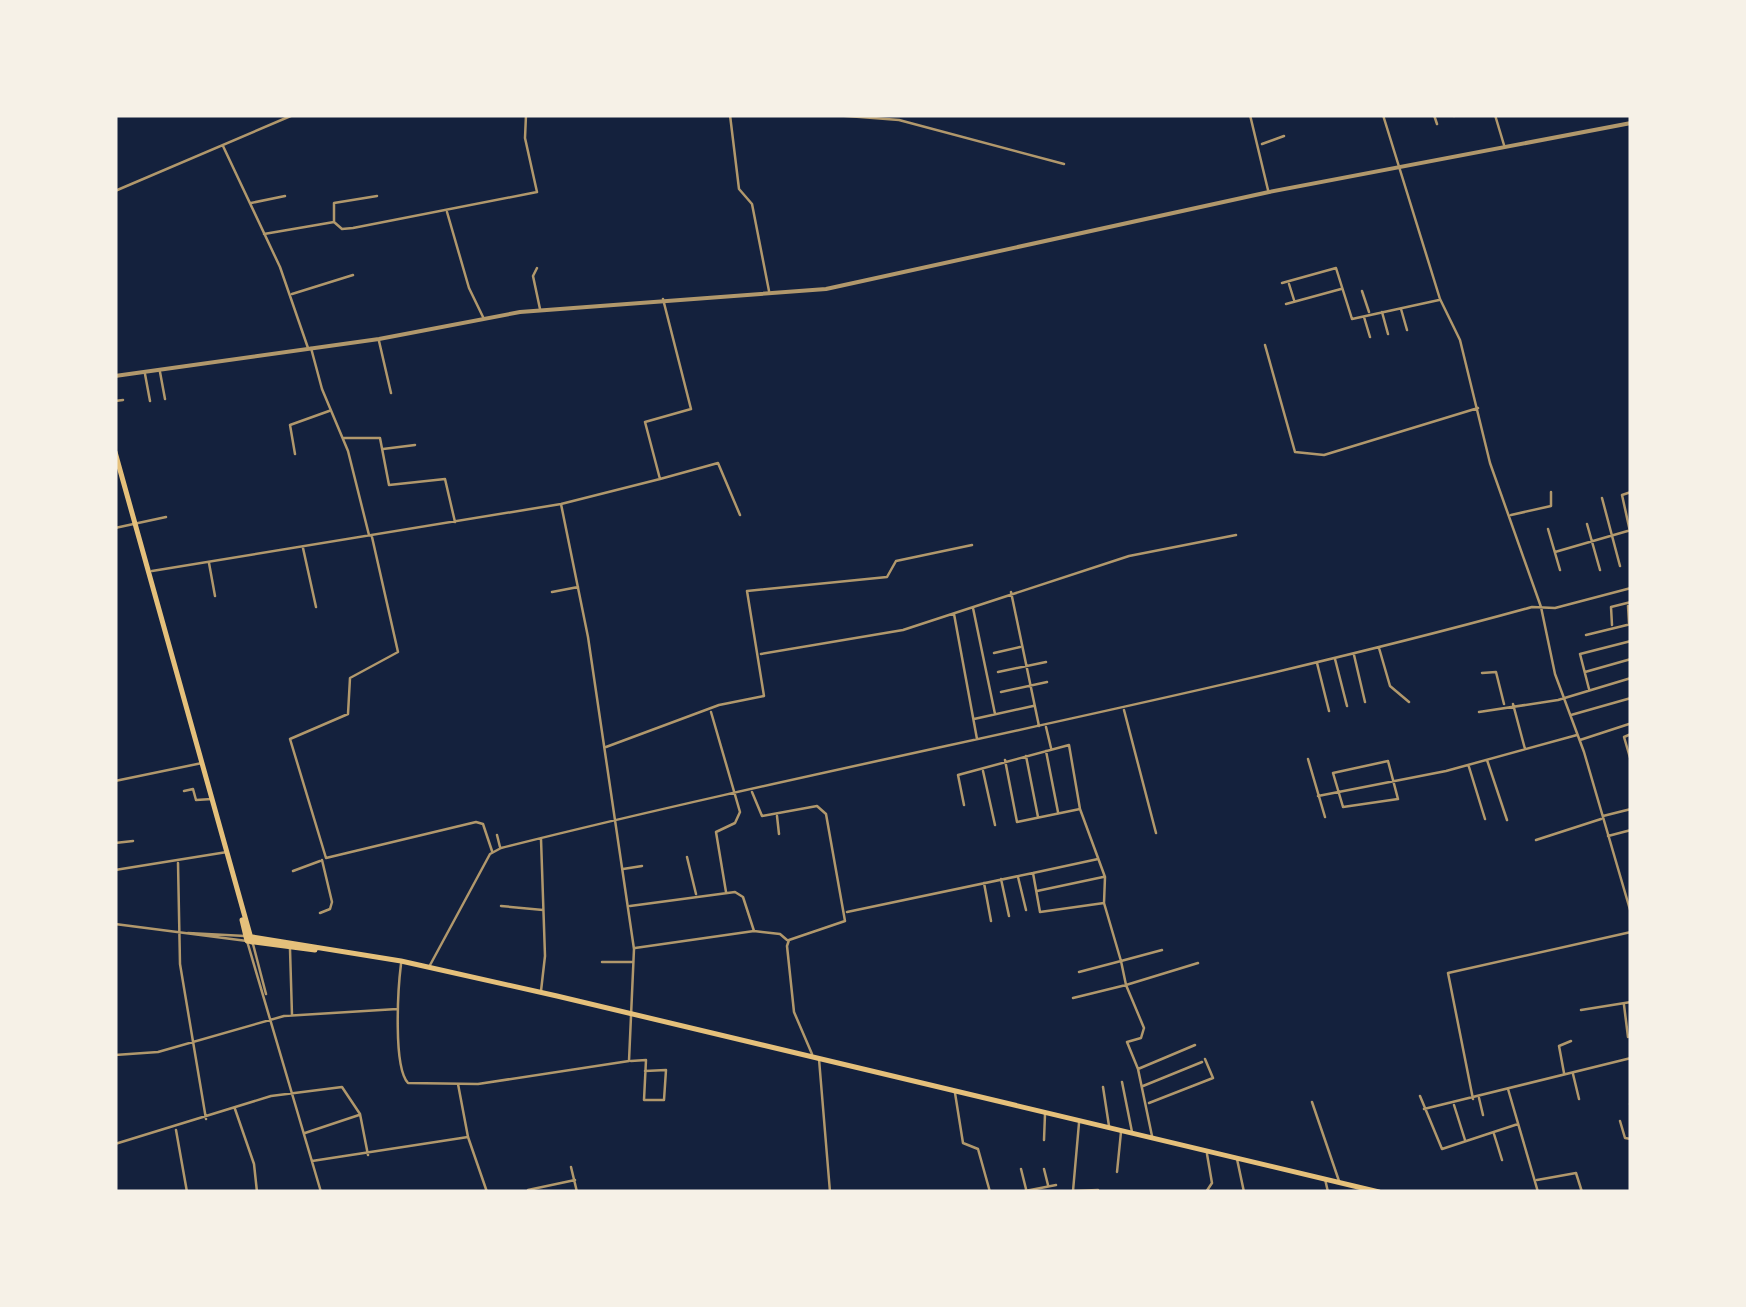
<svg xmlns="http://www.w3.org/2000/svg" width="1746" height="1307" font-family="Ubuntu,sans-serif">
<rect width="100%" height="100%" fill="#14213d"/>
<g fill="none" stroke-linecap="round" stroke-linejoin="round">
<path stroke="#b1986c" stroke-width="2.5" d="M730,115L739,189L752,204L769,291
M834,115L899,120L1064,164
M1250,115L1268,190
M1383,115L1440,299L1460,340L1490,463L1541,607L1555,674L1584,752L1631,913
M1434,115L1437,124
M1454,115V116
M1495,115L1504,145
M1262,144L1284,136
M223,146L280,267L308,348
M115,191L293,115
M251,203L285,196
M447,212L469,288L483,317
M334,221V203L377,196
M264,234L334,222L342,229L353,228L537,192L525,138L526,115
M537,268L533,276L540,309
M1282,283L1336,268L1352,319L1439,300
M1289,284L1294,300
M1362,291L1369,312
M292,294L353,275
M1286,304L1341,289
M1401,309L1407,330
M1382,312L1388,334
M1364,317L1370,337
M379,341L391,393
M1265,345L1295,452L1324,455L1478,408
M311,348L322,389L348,451L369,535
M160,372L165,399
M145,374L150,401
M115,401L123,400
M344,438H380L389,485L445,479L455,522
M383,449L415,445
M295,454L290,425L329,411
M660,479L718,463L740,515
M1631,492L1622,495L1631,536
M1602,498L1620,566
M1511,515L1551,506V492
M1587,524L1600,570
M115,528L166,517
M1548,529L1560,570
M372,537L398,652L350,678L348,714L290,739L326,858L476,822L483,824L492,851
M303,548L316,607
M1555,552L1631,530
M209,563L215,596
M152,571L561,504L660,479L645,422L691,409L663,299
M552,592L578,587
M1011,592L1039,726
M1628,606L1629,623
M973,608L995,714
M954,614L977,739
M1612,625L1611,607L1631,602
M1586,635L1631,624
M1379,648L1390,686L1409,702
M994,653L1020,647
M761,654L903,630L1129,556L1236,535
M1354,655L1365,702
M1335,659L1347,706
M1317,663L1329,711
M998,672L1046,662
M1585,672L1631,659
M1482,673L1496,672L1504,704
M1589,689L1580,654L1631,641
M1001,692L1047,682
M1513,704L1525,749
M1124,710L1156,833
M711,712L740,812L735,823L716,832L726,892
M1479,712L1558,700L1631,678
M1571,715L1631,698
M974,719L1033,706
M1046,727L1051,748
M1631,734L1624,737L1631,761
M1580,740L1629,724
M606,747L719,705L764,696L747,591L887,577L896,561L972,545
M1046,751L1058,812
M1026,756L1038,817
M1308,759L1325,817
M1487,760L1507,820
M1388,761L1398,799L1343,807L1333,773Z
M1469,767L1485,819
M983,771L995,825
M115,781L202,763
M184,791L193,789L196,800L212,799
M752,792L762,816L817,806L826,814L845,921L789,940L787,946L794,1012L812,1054
M1318,796L1446,771L1577,735
M964,805L958,775L1069,745L1080,809L1017,822L1005,760
M1080,809L1105,877L1104,903L1121,961L1162,950
M777,816L779,834
M1603,816L1631,809
M497,835L500,847
M1608,836L1631,830
M541,839L545,956L541,991
M1536,840L1601,819
M115,843L133,841
M687,857L696,894
M178,863L180,964L206,1119
M623,869L642,866
M115,870L227,852
M293,871L320,861
M1033,873L1098,859
M1018,877L1026,910
M1001,879L1009,916
M984,883L991,921
M1037,891L1103,877
M501,906L543,910
M630,906L735,892L743,897L754,931L780,934L787,940
M847,912L1033,873L1040,912L1104,903
M320,913L330,909L332,902L322,860
M115,924L247,941L321,1192
M188,933L245,936
M253,944L266,994
M635,948L754,931
M290,949L292,1015
M602,962H633
M401,964C398,988 393,1067 408,1083L478,1084L629,1061L634,949L588,637L561,504
M429,967L490,854L501,848C843,762 1191,701 1532,607L1555,608L1631,588
M1079,972L1121,961L1126,985L1198,963
M1073,998L1126,985L1144,1028L1141,1038L1127,1042L1138,1069
M1624,1005L1628,1037
M1581,1010L1631,1002
M115,1055L158,1052L284,1016L397,1009
M819,1059L830,1192
M631,1061L646,1060L644,1100H664L666,1070L645,1071
M1564,1073L1559,1046L1571,1041
M1573,1074L1579,1099
M1122,1082L1132,1132
M458,1084L468,1137L487,1192
M1143,1086L1202,1062
M1103,1087L1109,1126
M1508,1089L1538,1192
M955,1093L963,1143L978,1149L990,1192
M1420,1096L1442,1149L1518,1124
M1479,1098L1483,1115
M1473,1099L1448,973L1631,932
M1312,1102L1339,1181
M1149,1103L1213,1078L1205,1059
M1630,1104H1631
M1454,1105L1465,1140
M235,1109L254,1164L257,1192
M1424,1109L1631,1058
M1620,1121L1625,1138L1631,1139
M1079,1123L1073,1191L1098,1190
M176,1130L187,1192
M305,1133L359,1115
M1494,1134L1502,1160
M1152,1136L1138,1069L1195,1045
M1044,1140L1045,1114
M115,1144L271,1096L342,1087L360,1114L368,1155
M1237,1159L1244,1192
M312,1161L468,1137
M571,1167L577,1192
M1021,1169L1026,1189
M1044,1169L1048,1185
M1117,1172L1121,1132
M1325,1179L1328,1192
M1537,1180L1576,1173L1582,1192
M528,1190L575,1180
M205,1192H229
M1020,1192L1056,1185
M1206,1192L1212,1183L1207,1154"/>
<path stroke="#b1986c" stroke-width="4" d="M115,376L379,339L520,312L826,289L1269,192L1631,123"/>
<path stroke="#e5c07b" stroke-width="5" d="M115,452L252,942
M242,920L247,941L315,950
M246,936L401,961L557,996L1379,1192"/>
</g>
<rect width="1746" height="1307" fill="none" stroke="#f6f1e7" stroke-width="235"/>
</svg>
